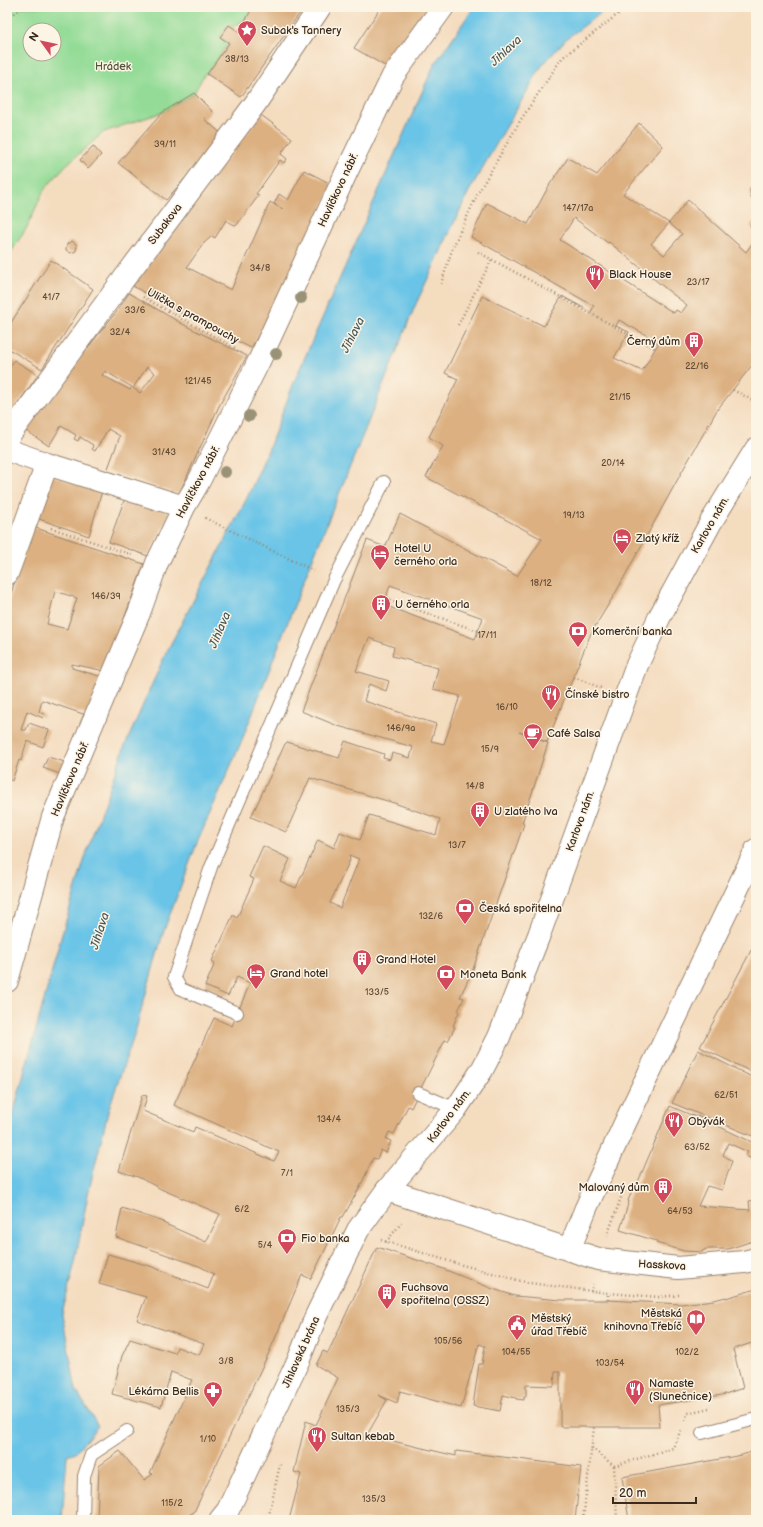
<svg xmlns="http://www.w3.org/2000/svg" width="763" height="1527" font-family="'Balsamiq Sans',sans-serif">
<rect width="100%" height="100%" fill="#fcf5e5"/>
<filter id="ink" filterUnits="userSpaceOnUse"><feTurbulence type="fractalNoise" baseFrequency=".025" numOctaves="2"/><feDisplacementMap in="SourceGraphic" scale="8" xChannelSelector="R" yChannelSelector="G"/><feConvolveMatrix kernelMatrix="1 2 1 2 8 2 1 2 1" color-interpolation-filters="sRGB"/></filter>
<filter id="wash" filterUnits="userSpaceOnUse"><feTurbulence type="fractalNoise" baseFrequency=".012" numOctaves="4" result="noise"/><feDisplacementMap in="SourceGraphic" scale="16" xChannelSelector="R" yChannelSelector="G"/><feGaussianBlur stdDeviation="0.9" result="paint"/><feColorMatrix in="noise" values="0 0 0 0 0 0 0 0 0 0 0 0 0 0 0 0 0 1.4 0 .05"/><feComposite in="paint" operator="in"/></filter>
<g filter="url(#wash)">
<rect width="100%" height="100%" fill="#f4dcbf"/>
<path fill="#93db96" stroke="#67825a" fill-rule="evenodd" d="M7,7H253L244,21L232,27L229,25L220,37L229,43L207,74L205,73L194,93L163,112L104,132L65,166L44,190L26,229L7,258ZM30,30H54V54H30Z"/>
<path fill="#69c4e7" stroke="#527782" d="M474,7H609L566,39L541,67L468,193L415,306L303,583L242,740L197,843L163,933L134,1036L109,1108L88,1194L75,1262L62,1314L76,1390L98,1426L76,1452L67,1455L62,1520H7V1136L62,934L88,848L124,748L165,655L247,498L269,448L294,382L434,65Z"/>
<g id="blocks">
<path fill="#dcb081" fill-rule="evenodd" d="M253,7H304L241,97L207,74L229,43L220,37L229,25L241,33L239,31Z
M381,7H431L390,69L354,48Z
M194,93L212,111L204,119L223,135L166,200L118,163L163,112Z
M261,115L292,138L281,154L287,159L284,163L280,160L256,194L259,195L236,226L226,220L215,238L212,236L203,244L187,267L231,290L270,202L284,210L274,204L279,194L288,200L304,170L333,185L270,315L251,348L167,306L133,286L195,200L249,131Z
M639,123L663,146L623,194L669,223L688,200L746,252L756,238V360L717,410L685,466L616,592L591,633L547,742L519,732L548,743L534,787L522,823L524,824L473,969L460,997L464,998L458,1011L459,1012L453,1026L455,1027L448,1041L445,1040L411,1108L408,1106L394,1134L389,1132L386,1139L391,1141L386,1153L381,1150L377,1159L373,1158L361,1185L343,1217H341L311,1279L302,1275L271,1348L194,1512L181,1520H97L99,1466L120,1451L144,1480L153,1474L150,1473L192,1380L171,1372L161,1407L112,1394L122,1356L130,1339L175,1353L177,1347L199,1355L204,1344L137,1320L146,1297L99,1284L108,1254L150,1266L208,1289L214,1274L199,1266L116,1237L122,1208L164,1222L163,1223L206,1242L220,1214L163,1190L138,1177L119,1171L142,1095L147,1096L143,1111L193,1132L195,1127L274,1161L279,1152L174,1105L214,1018L232,1026L250,983L237,977L228,996L205,986L215,963L212,961L233,915L237,918L254,879L249,877L263,846L290,859L280,881L296,888L318,840L334,848L340,832L360,840L369,815L436,835L440,819L394,803L310,778L286,832L251,817L285,744L287,742L339,758L345,741L384,754L383,758L390,760L392,753L410,758L413,747L338,726L301,711L367,540L385,547L400,514L517,576L542,539L426,477L443,446L429,437L458,379L445,373L482,296L544,326L562,296L591,312L594,306L471,237L487,203L528,224L550,184L568,158L597,175ZM574,218L608,243L609,242L670,292L687,305L681,313L676,310L674,313L560,240ZM669,223L682,234L664,255L651,244ZM619,320L655,340L658,344L642,371L614,358L629,332L616,326ZM390,585L483,618L475,639L384,605ZM369,638L394,647L392,656L438,668L433,689L460,696L444,744L431,741L436,724L364,701L369,684L386,691L389,681L356,671ZM349,855L359,859L340,908L330,903L350,860Z
M93,146L101,155L88,169L80,160Z
M756,182V202L751,198L750,189Z
M756,218V231L750,226Z
M72,241L77,245L76,251L71,253L66,250L67,244Z
M51,260L93,289L42,369L7,348V329Z
M129,293L186,326L247,356L219,406L179,494L107,471L120,436L108,429L95,451L92,449L93,445L80,437L78,441L74,439L76,435L61,426L49,446L25,430L56,388L117,311ZM147,367L155,373L140,393L133,388ZM105,371L132,387L130,390L102,375Z
M14,360L38,375L7,419V371H8Z
M51,475L74,484H80L102,491L89,536L36,518Z
M125,498L170,513L148,556L109,542Z
M33,527L144,564L105,671L72,664V668L102,677L89,716L42,700L39,712L44,714L43,718L27,711L21,730H26L29,723L49,730L43,747L27,741L21,761L19,760L12,781L7,778V608L13,587ZM55,591L77,598L67,629L47,624Z
M48,757L68,763L63,775L43,768Z
M756,941V1074L700,1047Z
M698,1050L756,1079V1134L755,1137L672,1103Z
M670,1106L696,1117L697,1116L756,1144V1161L746,1156L748,1152L728,1143L723,1155L732,1161L722,1190L707,1186L698,1206L750,1210L749,1201L756,1200V1240L728,1249H706L701,1252L684,1251L656,1243L657,1241L620,1230L629,1201H628L633,1188L635,1189Z
M377,1247L441,1268L493,1289L515,1296L561,1300H608L681,1304L714,1300L726,1297V1298L756,1289V1353L752,1343L733,1349L743,1388L722,1395L658,1405L660,1427H560V1372H555L554,1386L526,1385V1397H524V1400L516,1399V1398L503,1395L500,1411L473,1406L479,1364H482L485,1346L479,1344L461,1408L400,1391L397,1403L378,1395L387,1400L367,1435L456,1456V1451L581,1467L575,1520H289L301,1474L294,1472L306,1421L316,1425L338,1378L316,1365L323,1351L328,1353Z
M756,1450V1520H629L622,1477L742,1455Z"/>
</g>
</g>
<g filter="url(#ink)">
<use href="#blocks" fill-opacity="0" stroke="#98836e" stroke-width="1"/>
<g fill="none" stroke-linecap="round" stroke-linejoin="round">
<g stroke="#98836e" stroke-width="14">
<path id="lane" d="M237,1013L181,989L174,977L211,867L334,580L384,482
M418,1093L456,1109
M702,1433L756,1419
M83,1520L84,1476L91,1455L127,1431"/>
</g>
<g stroke="#98836e" stroke-width="24">
<path id="street" d="M7,438L120,284L255,104L320,7
M7,450L47,464L184,507
M7,574L47,464
M7,981L53,817L139,613L157,563L184,507L198,483L259,361L347,171L393,76L443,7
M387,1190L598,1259L678,1268L744,1262L756,1259
M569,1250L586,1208L626,1121L756,850"/>
</g>
<g stroke="#98836e" stroke-width="24">
<path id="secondary" d="M220,1520L228,1510L299,1359L316,1316L358,1230L387,1190L456,1109L482,1070L499,1037L539,935L637,665L660,616L711,522L756,449"/>
</g>
<path stroke="#98836e" stroke-width="2.5" stroke-dasharray="1 3" stroke-linecap="butt" d="M7,17L25,7
M478,252L656,349
M441,284L453,247L478,193L520,121L562,58L627,7
M143,297L237,349
M458,325L492,259
M733,390L756,402
M205,518L316,572
M51,528L133,555
M386,599L478,631
M574,677L601,688
M607,1236L622,1195
M381,1240L455,1263L529,1283L608,1293L659,1297L679,1295
M386,1242L403,1221
M591,1292L593,1284
M608,1300V1293
M685,1420L688,1413L709,1408
M592,1448L614,1466L617,1520
M614,1466L673,1448L681,1430
M268,1520L280,1464
M583,1520L594,1427"/>
<use href="#lane" stroke="#fff" stroke-width="12"/>
<use href="#street" stroke="#fff" stroke-width="22"/>
<use href="#secondary" stroke="#fff" stroke-width="22"/>
</g>
<g fill="#9a9277">
<circle cx="301" cy="298" r="6"/>
<circle cx="276" cy="354" r="6"/>
<circle cx="249" cy="416" r="6"/>
<circle cx="225" cy="472" r="6"/>
</g>
</g>
<defs>
<g id="sight-pin" transform="scale(1)"><path d="M0 17L-7.5 6A9.5 9.5 0 1 1 7.5 6Z" fill="#d1495b" stroke="#fcf5e5"/><path d="M0-6L1.8-2.2L6-1.7L2.9 1.2L3.7 5.4L0 3.3L-3.7 5.4L-2.9 1.2L-6-1.7L-1.8-2.2Z" fill="#fff"/></g>
<g id="restaurant-pin" transform="scale(1)"><path d="M0 17L-7.5 6A9.5 9.5 0 1 1 7.5 6Z" fill="#d1495b" stroke="#fcf5e5"/><path d="M-5-6h1v4h1v-4h1v4h1v-4h1v5L-1.5 .5V6h-2V.5L-5-1ZM5-6V6H3V1.5H1.5Q1.5-4 5-6Z" fill="#fff"/></g>
<g id="building-pin" transform="scale(1)"><path d="M0 17L-7.5 6A9.5 9.5 0 1 1 7.5 6Z" fill="#d1495b" stroke="#fcf5e5"/><path d="M-4-6H4V6H1V3H-1V6H-4ZM-2.5-4.3h1.7v1.8h-1.7ZM.8-4.3h1.7v1.8H.8ZM-2.5-1h1.7V.8h-1.7ZM.8-1h1.7V.8H.8Z" fill="#fff"/></g>
<g id="hotel-pin" transform="scale(1)"><path d="M0 17L-7.5 6A9.5 9.5 0 1 1 7.5 6Z" fill="#d1495b" stroke="#fcf5e5"/><path d="M-6-4.5h1.5V1H6V5H4.5V3h-9V5H-6ZM-4 0a1.8 1.8 0 1 1 3.6 0ZM.5 0V-2.5h3Q6-2.5 6 0Z" fill="#fff"/></g>
<g id="bank-pin" transform="scale(1)"><path d="M0 17L-7.5 6A9.5 9.5 0 1 1 7.5 6Z" fill="#d1495b" stroke="#fcf5e5"/><path d="M-6-4H6V4H-6ZM0-2.3a2.3 2.3 0 1 0 0 4.6a2.3 2.3 0 1 0 0-4.6Z" fill="#fff"/></g>
<g id="cafe-pin" transform="scale(1)"><path d="M0 17L-7.5 6A9.5 9.5 0 1 1 7.5 6Z" fill="#d1495b" stroke="#fcf5e5"/><path d="M-5.5-4.5H6V0H3Q3 3.5 0 3.5H-2.5Q-5.5 3.5-5.5 0ZM3-3.2v2h1.7v-2ZM-6 4.5H4V6H-6Z" fill="#fff"/></g>
<g id="library-pin" transform="scale(1)"><path d="M0 17L-7.5 6A9.5 9.5 0 1 1 7.5 6Z" fill="#d1495b" stroke="#fcf5e5"/><path d="M-6-4Q-3-5.5-.7-3.5V5Q-3 3-6 4ZM6-4Q3-5.5 .7-3.5V5Q3 3 6 4Z" fill="#fff"/></g>
<g id="civic-pin" transform="scale(1)"><path d="M0 17L-7.5 6A9.5 9.5 0 1 1 7.5 6Z" fill="#d1495b" stroke="#fcf5e5"/><path d="M-.6-6.5H3V-4.5H.6V-3L4-1V1h2V6H-6V1h2V-1L-.6-3ZM-1.2 2.5V6h2.4V2.5Z" fill="#fff"/></g>
<g id="pharmacy-pin" transform="scale(1)"><path d="M0 17L-7.5 6A9.5 9.5 0 1 1 7.5 6Z" fill="#d1495b" stroke="#fcf5e5"/><path d="M-2-6h4v4h4v4h-4v4h-4v-4h-4v-4h4Z" fill="#fff"/></g>
</defs>
<g fill-rule="evenodd">
<use href="#sight-pin" x="247" y="30"/>
<use href="#restaurant-pin" x="595" y="274"/>
<use href="#building-pin" x="694" y="341"/>
<use href="#hotel-pin" x="622" y="538"/>
<use href="#hotel-pin" x="380" y="554"/>
<use href="#building-pin" x="381" y="604"/>
<use href="#bank-pin" x="578" y="631"/>
<use href="#restaurant-pin" x="551" y="694"/>
<use href="#cafe-pin" x="533" y="733"/>
<use href="#building-pin" x="480" y="811"/>
<use href="#bank-pin" x="465" y="908"/>
<use href="#building-pin" x="362" y="959"/>
<use href="#hotel-pin" x="256" y="973"/>
<use href="#bank-pin" x="446" y="974"/>
<use href="#restaurant-pin" x="674" y="1121"/>
<use href="#building-pin" x="663" y="1187"/>
<use href="#bank-pin" x="287" y="1238"/>
<use href="#building-pin" x="387" y="1293"/>
<use href="#library-pin" x="696" y="1319"/>
<use href="#civic-pin" x="517" y="1324"/>
<use href="#restaurant-pin" x="635" y="1389"/>
<use href="#pharmacy-pin" x="213" y="1391"/>
<use href="#restaurant-pin" x="317" y="1436"/>
</g>
<g text-anchor="middle" dominant-baseline="central" stroke-width="3" stroke-linejoin="round" paint-order="stroke">
<g font-size="9" fill="#634c37">
<text x="237" y="59">38/13</text>
<text x="165" y="144">39/11</text>
<text x="578" y="208">147/17a</text>
<text x="260" y="268">34/8</text>
<text x="698" y="282">23/17</text>
<text x="51" y="297">41/7</text>
<text x="135" y="310">33/6</text>
<text x="120" y="332">32/4</text>
<text x="697" y="366">22/16</text>
<text x="198" y="381">121/45</text>
<text x="620" y="397">21/15</text>
<text x="164" y="452">31/43</text>
<text x="613" y="463">20/14</text>
<text x="574" y="515">19/13</text>
<text x="541" y="583">18/12</text>
<text x="106" y="596">146/39</text>
<text x="487" y="635">17/11</text>
<text x="507" y="707">16/10</text>
<text x="401" y="728">146/9a</text>
<text x="490" y="749">15/9</text>
<text x="475" y="786">14/8</text>
<text x="457" y="845">13/7</text>
<text x="431" y="916">132/6</text>
<text x="377" y="992">133/5</text>
<text x="726" y="1095">62/51</text>
<text x="329" y="1119">134/4</text>
<text x="697" y="1147">63/52</text>
<text x="287" y="1173">7/1</text>
<text x="242" y="1209">6/2</text>
<text x="680" y="1211">64/53</text>
<text x="265" y="1245">5/4</text>
<text x="448" y="1341">105/56</text>
<text x="516" y="1352">104/55</text>
<text x="687" y="1352">102/2</text>
<text x="226" y="1361">3/8</text>
<text x="610" y="1363">103/54</text>
<text x="348" y="1409">135/3</text>
<text x="208" y="1439">1/10</text>
<text x="374" y="1499">135/3</text>
<text x="172" y="1503">115/2</text>
</g>
<g font-size="11" fill="#3b2a1e" stroke="#fcf5e5" text-anchor="start">
<text x="261" y="30">Subak's Tannery</text>
<text x="609" y="274">Black House</text>
<text x="680" y="341" text-anchor="end">Černý dům</text>
<text x="636" y="538">Zlatý kříž</text>
<text x="394" y="548">Hotel U<tspan x="394" dy="13">černého orla</tspan></text>
<text x="395" y="604">U černého orla</text>
<text x="592" y="631">Komerční banka</text>
<text x="565" y="694">Čínské bistro</text>
<text x="547" y="733">Café Salsa</text>
<text x="494" y="811">U zlatého lva</text>
<text x="479" y="908">Česká spořitelna</text>
<text x="376" y="959">Grand Hotel</text>
<text x="270" y="973">Grand hotel</text>
<text x="460" y="974">Moneta Bank</text>
<text x="688" y="1121">Obývák</text>
<text x="649" y="1187" text-anchor="end">Malovaný dům</text>
<text x="301" y="1238">Fio banka</text>
<text x="401" y="1287">Fuchsova<tspan x="401" dy="13">spořitelna (OSSZ)</tspan></text>
<text x="682" y="1313" text-anchor="end">Městská<tspan x="682" dy="13">knihovna Třebíč</tspan></text>
<text x="531" y="1318">Městský<tspan x="531" dy="13">úřad Třebíč</tspan></text>
<text x="649" y="1383">Namaste<tspan x="649" dy="13">(Slunečnice)</tspan></text>
<text x="199" y="1391" text-anchor="end">Lékárna Bellis</text>
<text x="331" y="1436">Sultan kebab</text>
</g>
<g font-size="11" fill="#51563c" stroke="#fcf5e5">
<text x="113" y="66">Hrádek</text>
</g>
<g font-size="11" fill="#3b2a1e" stroke="#fcf5e5">
<text transform="translate(338 190) rotate(-65)">Havlíčkovo nábř.</text>
<text transform="translate(165 224) rotate(-53)">Subakova</text>
<text transform="translate(193 316) rotate(29)">Ulička s prampouchy</text>
<text transform="translate(198 482) rotate(-62)">Havlíčkovo nábř.</text>
<text transform="translate(710 525) rotate(-60)">Karlovo nám.</text>
<text transform="translate(70 779) rotate(-67)">Havlíčkovo nábř.</text>
<text transform="translate(580 821) rotate(-70)">Karlovo nám.</text>
<text transform="translate(449 1116) rotate(-53)">Karlovo nám.</text>
<text transform="translate(662 1265) rotate(3)">Hasskova</text>
<text transform="translate(301 1352) rotate(-66)">Jihlavská brána</text>
</g>
<g font-size="12" font-style="italic" fill="#49585a" stroke="#fcf5e5">
<text transform="translate(506 51) rotate(-43)">Jihlava</text>
<text transform="translate(353 335) rotate(-63)">Jihlava</text>
<text transform="translate(220 630) rotate(-67)">Jihlava</text>
<text transform="translate(100 931) rotate(-72)">Jihlava</text>
</g>
</g>
<rect width="763" height="1527" fill="none" stroke="#fcf5e5" stroke-width="24"/>
<g transform="translate(42 42) rotate(303)"><circle r="19" fill="#fcf5e5" stroke="#afa495"/>
<path d="M0-3L7 15L0 10L-7 15Z" fill="#d1495b"/>
<text y="-6" font-size="11" font-weight="bold" text-anchor="middle" fill="#3b2a1e">N</text>
</g>
<path d="M613 1497v6h83v-6" fill="none" stroke="#3b2a1e" stroke-width="2"/>
<text x="619" y="1497" font-size="12" fill="#3b2a1e" stroke="#fcf5e5" stroke-width="3" paint-order="stroke">20 m</text>
</svg>
